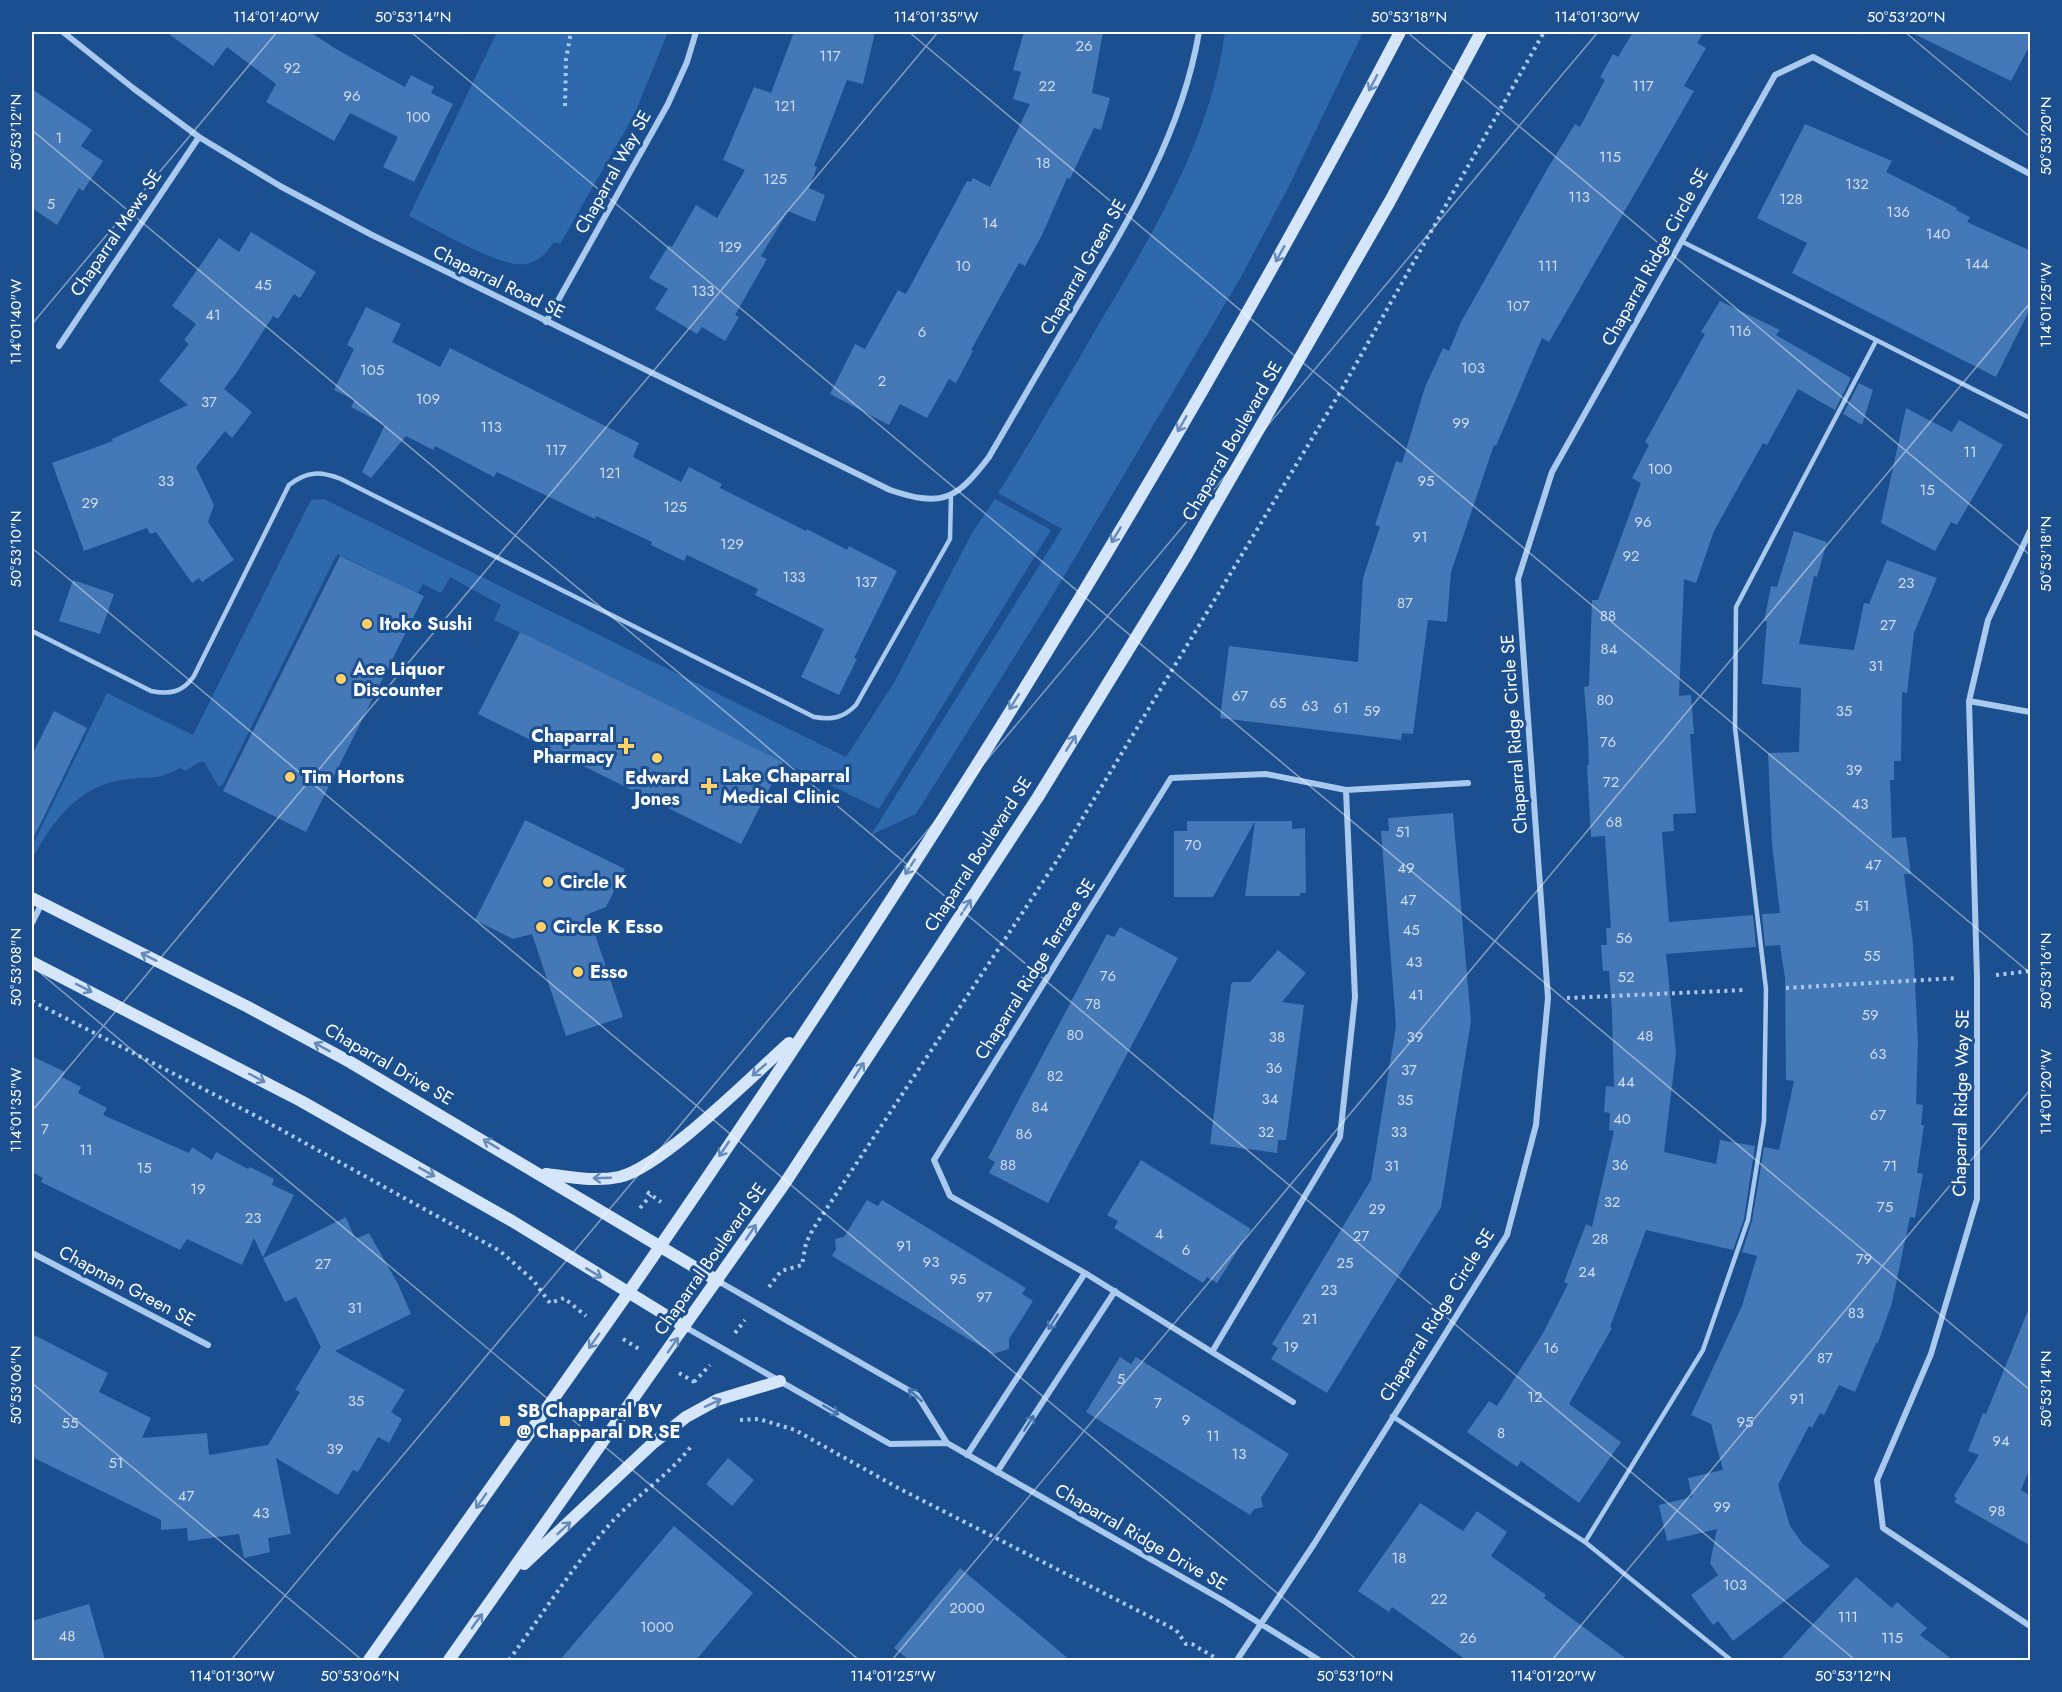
<svg xmlns="http://www.w3.org/2000/svg" width="2062" height="1692" font-family="Jost,sans-serif">
<rect width="100%" height="100%" fill="#1b4f8f"/>
<path fill="#2e69ad" d="M497,32H668L634,115L560,244L554,242C546,253 540,261 526,264C501,269 434,228 409,216Z
M1225,32H1363L1288,188L1241,277L1048,603L916,814L871,835L1062,529L998,493C1032,440 1064,384 1096,329C1151,236 1210,142 1225,32Z
M324,499L846,757L895,681L972,533L995,499L1051,530L879,809L494,620L501,605L450,577L441,593L423,584L418,593L337,554L223,784L219,787L204,762H200L185,771L180,768C156,781 152,776 127,779C81,785 56,816 35,854L32,852V846L107,693L193,735L311,500Z"/>
<path fill="#4478b7" d="M166,32H310L336,49L405,87L411,75L434,87L431,93L453,104L414,182L383,167L398,137L350,113L334,141L266,102L276,84L227,47L213,66Z
M794,32H875L863,84L847,80L814,166L817,167L809,188L825,195L815,222L788,211L761,256L767,259L735,315L739,317L725,341L702,327L697,334L655,309L668,289L649,278L669,245L672,247L696,205L717,218L745,170L723,160L754,87L771,93Z
M1024,32H1103L1092,93L1110,98L1101,130L1094,128L1070,179L1067,178L1042,235L1025,266L1019,263L971,350L973,351L956,383L949,379L927,418L900,404L889,425L830,394L855,344L865,349L898,290L906,294L967,181L971,182L973,178L990,187L1030,104L1013,99L1021,72L1013,70Z
M1633,32H1704L1697,43L1706,48L1684,86L1694,91L1549,342L1542,338L1496,446L1494,445L1451,572L1447,622L1428,620L1413,734L1402,733L1401,740L1220,718L1229,646L1358,662L1363,578L1380,527L1375,525L1396,461L1402,463L1425,387L1443,348L1449,351L1461,322L1549,166L1575,124L1580,127L1605,80L1600,77L1613,54L1618,57Z
M1910,32H2031V43L2011,81Z
M32,89L92,130L81,146L103,161L83,191L79,188L57,225L32,208Z
M1805,124L1892,161L1886,172L1957,208L1956,210L1970,217L1967,222L2031,251V307L1996,377L1792,273L1807,243L1757,218Z
M251,232L316,272L300,298L294,294L278,319L273,316L237,372L224,389L252,412L232,438L225,431L196,467L214,505L208,522L234,560L202,582L199,578L192,583L156,532L150,534L147,528L84,551L52,463L113,441L112,439L188,405L159,381L189,344L184,340L196,324L172,306L219,238L239,252Z
M1720,301L1780,330L1776,335L1851,378L1835,410L1798,389L1767,445L1763,443L1714,531L1696,583L1684,579L1679,696L1691,695L1694,734H1690L1696,813L1673,814L1674,831L1662,832L1669,922L1753,915L1756,947L1666,954L1676,1053L1664,1152L1716,1164L1720,1140L1755,1146L1744,1219L1733,1250L1646,1230L1610,1327L1612,1328L1569,1404L1621,1442L1579,1503L1521,1461L1517,1467L1467,1432L1489,1401L1497,1406L1542,1335L1568,1284L1564,1282L1586,1224L1592,1227L1606,1166L1614,1131L1609,1130L1610,1113L1604,1112L1606,1086L1614,1087L1612,1012L1609,971H1603L1601,945H1607L1606,928H1611L1605,836L1591,837L1587,765H1589L1588,738L1584,687L1589,686L1592,600H1598L1641,483L1632,478L1649,445L1645,442L1705,334L1701,332Z
M366,307L401,324L392,342L440,367L450,348L639,443L633,457L681,482L689,467L722,484L720,488L806,531L807,529L847,550L849,546L897,571L854,658L857,659L839,695L801,677L824,629L755,595L758,589L687,555L684,561L651,545L652,542L596,516L595,519L497,472L494,477L435,446L433,450L406,436L371,478L362,472L385,425L351,407L355,400L334,390L354,349L347,345Z
M1859,383L1873,390L1862,425L1843,414Z
M1906,408L1952,432L1959,420L2003,445L1957,525L1951,522L1935,551L1881,523Z
M1794,531L1827,542L1817,577L1814,576L1799,644L1854,650L1864,603L1869,604L1887,560L1937,578L1914,633L1907,693L1902,692L1901,761H1894V780H1890L1892,838L1906,837L1911,874H1904L1913,944L1918,1043L1916,1104L1923,1105L1921,1125H1924L1917,1173L1923,1174L1915,1218L1910,1217L1892,1303L1878,1343H1876L1855,1392L1839,1385L1824,1415L1820,1413L1812,1428L1809,1426L1778,1485L1790,1526L1803,1544L1830,1566L1733,1641L1718,1621L1713,1625L1691,1595L1718,1575L1710,1563L1717,1529L1667,1541L1659,1505L1692,1497L1688,1478L1723,1470L1711,1424L1691,1415L1742,1306L1757,1256L1742,1252L1752,1221L1764,1147L1779,1150L1794,1081L1786,1080L1785,978L1780,945L1765,946L1762,914L1780,913L1772,844L1768,753L1799,752L1801,688L1762,684L1767,621H1764L1771,586L1777,587Z
M340,556L424,596L306,832L223,791Z
M73,580L114,594L100,634L59,621Z
M520,632L783,762L741,844L478,714Z
M54,711L87,728L32,841V755Z
M1453,813L1471,1021L1441,1207L1327,1393L1271,1359L1278,1348L1272,1344L1371,1180L1396,1026L1381,831H1389L1388,818Z
M525,820L625,869L606,907L588,914L623,1017L566,1036L532,934L513,939L475,920Z
M1187,821H1255L1213,897H1174V831H1187Z
M1255,821H1292V829L1305,828L1306,893H1300V896H1245Z
M1120,927L1178,958L1048,1203L989,1173L995,1162L988,1158L1107,934L1114,937Z
M1278,950L1306,973L1282,1002L1304,1005L1286,1140H1278L1277,1153L1210,1144L1231,985L1233,982H1250Z
M32,1056L65,1072L62,1077L81,1087L78,1093L107,1108L103,1115L189,1153L192,1147L212,1160L216,1152L248,1169L250,1167L274,1179L272,1185L294,1195L263,1257L254,1238L242,1265L187,1239L180,1250L41,1182L43,1178L32,1172Z
M1141,1160L1251,1229L1217,1283L1207,1277L1203,1283L1114,1228L1118,1221L1107,1215Z
M867,1200L878,1206L882,1200L1026,1288L1022,1294L1033,1301L1009,1339V1349L993,1354L832,1256L836,1249L835,1239L844,1237Z
M346,1217L355,1239L369,1233L398,1284L411,1314L335,1351L405,1390L391,1412L402,1419L389,1443L378,1437L358,1472L353,1470L338,1495L276,1458L291,1534L268,1538L270,1552L244,1558L239,1534L188,1541L187,1528L161,1530V1520L32,1457V1334L108,1373L99,1392L151,1418L142,1438L207,1433L209,1455L268,1445L300,1392L295,1390L321,1347L296,1297L285,1302L263,1258Z
M2029,1308L2031,1465L2021,1490L2031,1496V1546L1954,1502L1957,1498L1954,1496L1979,1455L1968,1451L1983,1413L1986,1414Z
M1120,1357L1131,1364L1136,1357L1289,1454L1261,1498L1263,1507L1254,1509L1250,1515L1086,1412Z
M728,1458L754,1480L732,1506L706,1484Z
M1420,1503L1463,1531L1477,1511L1507,1532L1491,1556L1546,1595L1544,1598L1628,1660H1466L1392,1607L1389,1612L1358,1591Z
M674,1526L753,1593L696,1660H560Z
M960,1568L1070,1660H909L894,1648Z
M1856,1577L1892,1608L1897,1602L1927,1628L1920,1635L1953,1660H1780Z
M89,1604L105,1660H32V1621Z"/>
<g fill="none" stroke-linecap="round" stroke-linejoin="round">
<path stroke="#a9c9ee" stroke-width="4" stroke-dasharray="3 4.5" stroke-linecap="butt" d="M565,106L566,59L571,32
M1996,975L2030,971
M1786,988L1958,978
M1567,998L1745,990
M32,1001L258,1117L500,1251L533,1280L550,1303L564,1298L586,1316
M647,1192L661,1202
M640,1208L651,1195
M769,1287L781,1271L802,1265L806,1243L813,1229L1056,862L1339,394L1544,32
M735,1333L745,1320
M623,1339L639,1349
M679,1373L696,1383
M694,1382L710,1365
M740,1420L759,1419L795,1430L900,1489L1176,1630L1186,1644H1192L1219,1660
M509,1660C542,1615 573,1566 610,1524C635,1496 669,1476 692,1445"/>
<path stroke="#a9c9ee" stroke-width="4.5" d="M1681,241L2030,418
M32,631L151,691C170,695 183,692 194,676L289,485C307,471 320,471 341,479L814,717C833,720 843,718 856,705L950,539L951,496
M1392,1416L1585,1542L1731,1660
M1585,1542L1703,1350L1748,1220L1764,1121L1766,989L1735,728L1736,607L1876,341"/>
<path stroke="#a9c9ee" stroke-width="6" d="M63,32L133,88L199,137L280,186L372,235L890,490C943,508 957,499 989,457C1016,411 1042,365 1069,320C1124,228 1181,138 1199,32
M546,322L668,104L687,62L696,32
M59,346L199,137
M2030,531L1988,620L1969,701L1977,977V1199L1931,1354L1877,1480L1883,1528L2030,1626
M1969,701L2030,712
M1346,790L1355,997L1340,1137L1212,1352L1085,1273L950,1196L934,1160L1171,778L1266,774L1346,790L1468,783
M32,923L42,903
M32,1253L208,1345
M718,1281L917,1395L947,1443L1224,1601L1319,1660
M685,1327L890,1444L947,1443
M1212,1352L1293,1402
M967,1455L1085,1273
M997,1472L1115,1291
M1237,1660L1314,1544L1507,1235L1536,1125L1548,998L1518,579L1552,472L1775,75L1813,57L2030,174"/>
<path stroke="#d6e6fa" stroke-width="12" d="M32,898L248,1007L350,1062L718,1281
M32,962L301,1101L512,1221L685,1327
M546,1174C570,1177 595,1182 619,1177C661,1168 753,1075 789,1043
M524,1564L652,1444L686,1417L717,1400L780,1381
M369,1660C455,1539 541,1418 626,1296C907,890 1171,469 1400,32
M449,1660L785,1183L1038,797L1186,556L1390,201L1481,32"/>
</g>
<defs><path id="oneway-shaft" d="M-6 0H5M1.5-3L5.5 0L1.5 3" fill="none" stroke-width="1.6" stroke-linecap="round" stroke-linejoin="round" transform="scale(1.5)"/></defs>
<g stroke="#668bba">
<use href="#oneway-shaft" transform="translate(1373 83) rotate(118)"/>
<use href="#oneway-shaft" transform="translate(1280 254) rotate(119)"/>
<use href="#oneway-shaft" transform="translate(1182 424) rotate(120)"/>
<use href="#oneway-shaft" transform="translate(1116 535) rotate(121)"/>
<use href="#oneway-shaft" transform="translate(1014 702) rotate(122)"/>
<use href="#oneway-shaft" transform="translate(1071 743) rotate(-58)"/>
<use href="#oneway-shaft" transform="translate(910 867) rotate(123)"/>
<use href="#oneway-shaft" transform="translate(966 907) rotate(-57)"/>
<use href="#oneway-shaft" transform="translate(149 957) rotate(-153)"/>
<use href="#oneway-shaft" transform="translate(84 988) rotate(27)"/>
<use href="#oneway-shaft" transform="translate(322 1047) rotate(-151)"/>
<use href="#oneway-shaft" transform="translate(759 1070) rotate(139)"/>
<use href="#oneway-shaft" transform="translate(859 1070) rotate(-57)"/>
<use href="#oneway-shaft" transform="translate(257 1078) rotate(28)"/>
<use href="#oneway-shaft" transform="translate(491 1144) rotate(-149)"/>
<use href="#oneway-shaft" transform="translate(724 1149) rotate(124)"/>
<use href="#oneway-shaft" transform="translate(427 1172) rotate(29)"/>
<use href="#oneway-shaft" transform="translate(602 1178) rotate(178)"/>
<use href="#oneway-shaft" transform="translate(751 1232) rotate(-56)"/>
<use href="#oneway-shaft" transform="translate(594 1273) rotate(31)"/>
<use href="#oneway-shaft" transform="translate(594 1341) rotate(125)"/>
<use href="#oneway-shaft" transform="translate(673 1345) rotate(-55)"/>
<use href="#oneway-shaft" transform="translate(713 1403) rotate(-25)"/>
<use href="#oneway-shaft" transform="translate(481 1501) rotate(125)"/>
<use href="#oneway-shaft" transform="translate(564 1528) rotate(-43)"/>
<use href="#oneway-shaft" transform="translate(477 1621) rotate(-54)"/>
</g>
<g stroke="#4674ac">
<use href="#oneway-shaft" transform="translate(1053 1322) rotate(123)"/>
<use href="#oneway-shaft" transform="translate(915 1395) rotate(-138)"/>
<use href="#oneway-shaft" transform="translate(831 1410) rotate(30)"/>
<use href="#oneway-shaft" transform="translate(1029 1423) rotate(-58)"/>
</g>
<path fill="none" stroke="#fff" stroke-width="1.5" stroke-opacity="0.45" d="M411,32L2030,1390M909,32L2030,973M1407,32L2030,555M1905,32L2030,137M32,130L1855,1660M32,324L277,32M32,548L1357,1660M32,966L859,1660M32,1111L938,32M32,1383L362,1660M231,1660L1598,32M892,1660L2030,303M1552,1660L2030,1090"/>
<g fill="#ffd166" stroke="#1b4f8f" stroke-width="2">
<circle cx="367" cy="624" r="6"/>
<circle cx="341" cy="679" r="6"/>
<path d="M623 737h6v6h6v6h-6v6h-6v-6h-6v-6h6z"/>
<circle cx="657" cy="758" r="6"/>
<circle cx="290" cy="777" r="6"/>
<path d="M706 777h6v6h6v6h-6v6h-6v-6h-6v-6h6z"/>
<circle cx="548" cy="882" r="6"/>
<circle cx="541" cy="927" r="6"/>
<circle cx="578" cy="972" r="6"/>
<rect x="499" y="1415" width="12" height="12" rx="3"/>
</g>
<g text-anchor="middle" dominant-baseline="central" stroke-width="6" stroke-linejoin="round" paint-order="stroke">
<g font-size="15" fill="#d0dded">
<text x="1084" y="46">26</text>
<text x="830" y="56">117</text>
<text x="292" y="68">92</text>
<text x="1047" y="86">22</text>
<text x="1643" y="86">117</text>
<text x="352" y="96">96</text>
<text x="785" y="106">121</text>
<text x="418" y="117">100</text>
<text x="59" y="138">1</text>
<text x="1610" y="157">115</text>
<text x="1043" y="163">18</text>
<text x="775" y="179">125</text>
<text x="1857" y="184">132</text>
<text x="1579" y="197">113</text>
<text x="1791" y="199">128</text>
<text x="51" y="204">5</text>
<text x="1898" y="212">136</text>
<text x="990" y="223">14</text>
<text x="1938" y="234">140</text>
<text x="730" y="247">129</text>
<text x="1977" y="264">144</text>
<text x="963" y="266">10</text>
<text x="1548" y="266">111</text>
<text x="263" y="285">45</text>
<text x="703" y="291">133</text>
<text x="1518" y="306">107</text>
<text x="213" y="315">41</text>
<text x="1740" y="331">116</text>
<text x="922" y="332">6</text>
<text x="1473" y="368">103</text>
<text x="372" y="370">105</text>
<text x="882" y="381">2</text>
<text x="428" y="399">109</text>
<text x="209" y="402">37</text>
<text x="1461" y="423">99</text>
<text x="491" y="427">113</text>
<text x="556" y="450">117</text>
<text x="1970" y="452">11</text>
<text x="1660" y="469">100</text>
<text x="610" y="473">121</text>
<text x="166" y="481">33</text>
<text x="1426" y="481">95</text>
<text x="1927" y="490">15</text>
<text x="90" y="503">29</text>
<text x="675" y="507">125</text>
<text x="1643" y="522">96</text>
<text x="1420" y="537">91</text>
<text x="732" y="544">129</text>
<text x="1631" y="556">92</text>
<text x="794" y="577">133</text>
<text x="866" y="582">137</text>
<text x="1906" y="583">23</text>
<text x="1405" y="603">87</text>
<text x="1608" y="616">88</text>
<text x="1888" y="625">27</text>
<text x="1609" y="649">84</text>
<text x="1876" y="666">31</text>
<text x="1240" y="696">67</text>
<text x="1605" y="700">80</text>
<text x="1278" y="703">65</text>
<text x="1310" y="706">63</text>
<text x="1341" y="708">61</text>
<text x="1372" y="711">59</text>
<text x="1844" y="711">35</text>
<text x="1608" y="742">76</text>
<text x="1854" y="770">39</text>
<text x="1611" y="782">72</text>
<text x="1860" y="804">43</text>
<text x="1614" y="822">68</text>
<text x="1403" y="832">51</text>
<text x="1193" y="845">70</text>
<text x="1873" y="865">47</text>
<text x="1406" y="868">49</text>
<text x="1408" y="900">47</text>
<text x="1862" y="906">51</text>
<text x="1411" y="930">45</text>
<text x="1624" y="938">56</text>
<text x="1872" y="956">55</text>
<text x="1414" y="962">43</text>
<text x="1108" y="976">76</text>
<text x="1626" y="977">52</text>
<text x="1416" y="995">41</text>
<text x="1093" y="1004">78</text>
<text x="1870" y="1015">59</text>
<text x="1075" y="1035">80</text>
<text x="1645" y="1036">48</text>
<text x="1277" y="1037">38</text>
<text x="1415" y="1037">39</text>
<text x="1878" y="1054">63</text>
<text x="1274" y="1068">36</text>
<text x="1409" y="1070">37</text>
<text x="1055" y="1076">82</text>
<text x="1626" y="1082">44</text>
<text x="1270" y="1099">34</text>
<text x="1405" y="1100">35</text>
<text x="1040" y="1107">84</text>
<text x="1878" y="1115">67</text>
<text x="1622" y="1119">40</text>
<text x="45" y="1129">7</text>
<text x="1266" y="1132">32</text>
<text x="1399" y="1132">33</text>
<text x="1024" y="1134">86</text>
<text x="86" y="1150">11</text>
<text x="1008" y="1165">88</text>
<text x="1620" y="1165">36</text>
<text x="1392" y="1166">31</text>
<text x="1890" y="1166">71</text>
<text x="144" y="1168">15</text>
<text x="198" y="1189">19</text>
<text x="1612" y="1202">32</text>
<text x="1885" y="1207">75</text>
<text x="1377" y="1209">29</text>
<text x="253" y="1218">23</text>
<text x="1159" y="1234">4</text>
<text x="1361" y="1236">27</text>
<text x="1600" y="1239">28</text>
<text x="904" y="1246">91</text>
<text x="1186" y="1250">6</text>
<text x="1864" y="1259">79</text>
<text x="931" y="1262">93</text>
<text x="1345" y="1263">25</text>
<text x="323" y="1264">27</text>
<text x="1587" y="1272">24</text>
<text x="958" y="1279">95</text>
<text x="1329" y="1290">23</text>
<text x="984" y="1297">97</text>
<text x="355" y="1308">31</text>
<text x="1856" y="1313">83</text>
<text x="1310" y="1319">21</text>
<text x="1291" y="1347">19</text>
<text x="1551" y="1348">16</text>
<text x="1825" y="1358">87</text>
<text x="1121" y="1379">5</text>
<text x="1535" y="1397">12</text>
<text x="1797" y="1399">91</text>
<text x="356" y="1401">35</text>
<text x="1158" y="1403">7</text>
<text x="1186" y="1420">9</text>
<text x="1745" y="1422">95</text>
<text x="70" y="1423">55</text>
<text x="1501" y="1433">8</text>
<text x="1213" y="1436">11</text>
<text x="2001" y="1441">94</text>
<text x="335" y="1449">39</text>
<text x="1239" y="1454">13</text>
<text x="116" y="1463">51</text>
<text x="186" y="1496">47</text>
<text x="1722" y="1507">99</text>
<text x="1997" y="1511">98</text>
<text x="261" y="1513">43</text>
<text x="1399" y="1558">18</text>
<text x="1735" y="1585">103</text>
<text x="1439" y="1599">22</text>
<text x="967" y="1608">2000</text>
<text x="1848" y="1617">111</text>
<text x="657" y="1627">1000</text>
<text x="67" y="1636">48</text>
<text x="1468" y="1638">26</text>
<text x="1892" y="1638">115</text>
</g>
<g font-size="18" fill="#fff" stroke="#1b4f8f">
<text transform="translate(613 172) rotate(-61)">Chaparral Way SE</text>
<text transform="translate(116 233) rotate(-56)">Chaparral Mews SE</text>
<text transform="translate(1655 257) rotate(-61)">Chaparral Ridge Circle SE</text>
<text transform="translate(1083 267) rotate(-60)">Chaparral Green SE</text>
<text transform="translate(499 282) rotate(26)">Chaparral Road SE</text>
<text transform="translate(1232 441) rotate(-60)">Chaparral Boulevard SE</text>
<text transform="translate(1514 734) rotate(-94)">Chaparral Ridge Circle SE</text>
<text transform="translate(978 854) rotate(-57)">Chaparral Boulevard SE</text>
<text transform="translate(1035 969) rotate(-58)">Chaparral Ridge Terrace SE</text>
<text transform="translate(389 1064) rotate(30)">Chaparral Drive SE</text>
<text transform="translate(1961 1103) rotate(-89)">Chaparral Ridge Way SE</text>
<text transform="translate(710 1259) rotate(-55)">Chaparral Boulevard SE</text>
<text transform="translate(127 1286) rotate(28)">Chapman Green SE</text>
<text transform="translate(1437 1315) rotate(-58)">Chaparral Ridge Circle SE</text>
<text transform="translate(1141 1537) rotate(30)">Chaparral Ridge Drive SE</text>
</g>
<g font-size="18" font-weight="bold" fill="#fff" stroke="#1b4f8f" text-anchor="start">
<text x="379" y="624">Itoko Sushi</text>
<text x="353" y="669">Ace Liquor<tspan x="353" dy="21">Discounter</tspan></text>
<text x="614" y="736" text-anchor="end">Chaparral<tspan x="614" dy="21">Pharmacy</tspan></text>
<text x="722" y="776">Lake Chaparral<tspan x="722" dy="21">Medical Clinic</tspan></text>
<text x="302" y="777">Tim Hortons</text>
<text x="657" y="778" text-anchor="middle">Edward<tspan x="657" dy="21">Jones</tspan></text>
<text x="560" y="882">Circle K</text>
<text x="553" y="927">Circle K Esso</text>
<text x="590" y="972">Esso</text>
<text x="517" y="1411">SB Chapparal BV<tspan x="517" dy="21">@ Chapparal DR SE</tspan></text>
</g>
</g>
<rect width="2062" height="1692" fill="none" stroke="#1b4f8f" stroke-width="66"/>
<rect x="33" y="33" width="1996" height="1626" fill="none" stroke="#fff" stroke-width="2"/>
<g font-size="15" text-anchor="middle" fill="#fff">
<text x="276" y="22">114°01'40"W</text>
<text x="413" y="22">50°53'14"N</text>
<text x="936" y="22">114°01'35"W</text>
<text x="1409" y="22">50°53'18"N</text>
<text x="1597" y="22">114°01'30"W</text>
<text x="1906" y="22">50°53'20"N</text>
<text transform="translate(16 132) rotate(-90)" y="5">50°53'12"N</text>
<text transform="translate(2046 136) rotate(-90)" y="5">50°53'20"N</text>
<text transform="translate(2046 305) rotate(-90)" y="5">114°01'25"W</text>
<text transform="translate(16 322) rotate(-90)" y="5">114°01'40"W</text>
<text transform="translate(16 549) rotate(-90)" y="5">50°53'10"N</text>
<text transform="translate(2046 554) rotate(-90)" y="5">50°53'18"N</text>
<text transform="translate(16 967) rotate(-90)" y="5">50°53'08"N</text>
<text transform="translate(2046 971) rotate(-90)" y="5">50°53'16"N</text>
<text transform="translate(2046 1092) rotate(-90)" y="5">114°01'20"W</text>
<text transform="translate(16 1110) rotate(-90)" y="5">114°01'35"W</text>
<text transform="translate(16 1385) rotate(-90)" y="5">50°53'06"N</text>
<text transform="translate(2046 1389) rotate(-90)" y="5">50°53'14"N</text>
<text x="232" y="1681">114°01'30"W</text>
<text x="360" y="1681">50°53'06"N</text>
<text x="893" y="1681">114°01'25"W</text>
<text x="1355" y="1681">50°53'10"N</text>
<text x="1553" y="1681">114°01'20"W</text>
<text x="1853" y="1681">50°53'12"N</text>
</g>
</svg>
